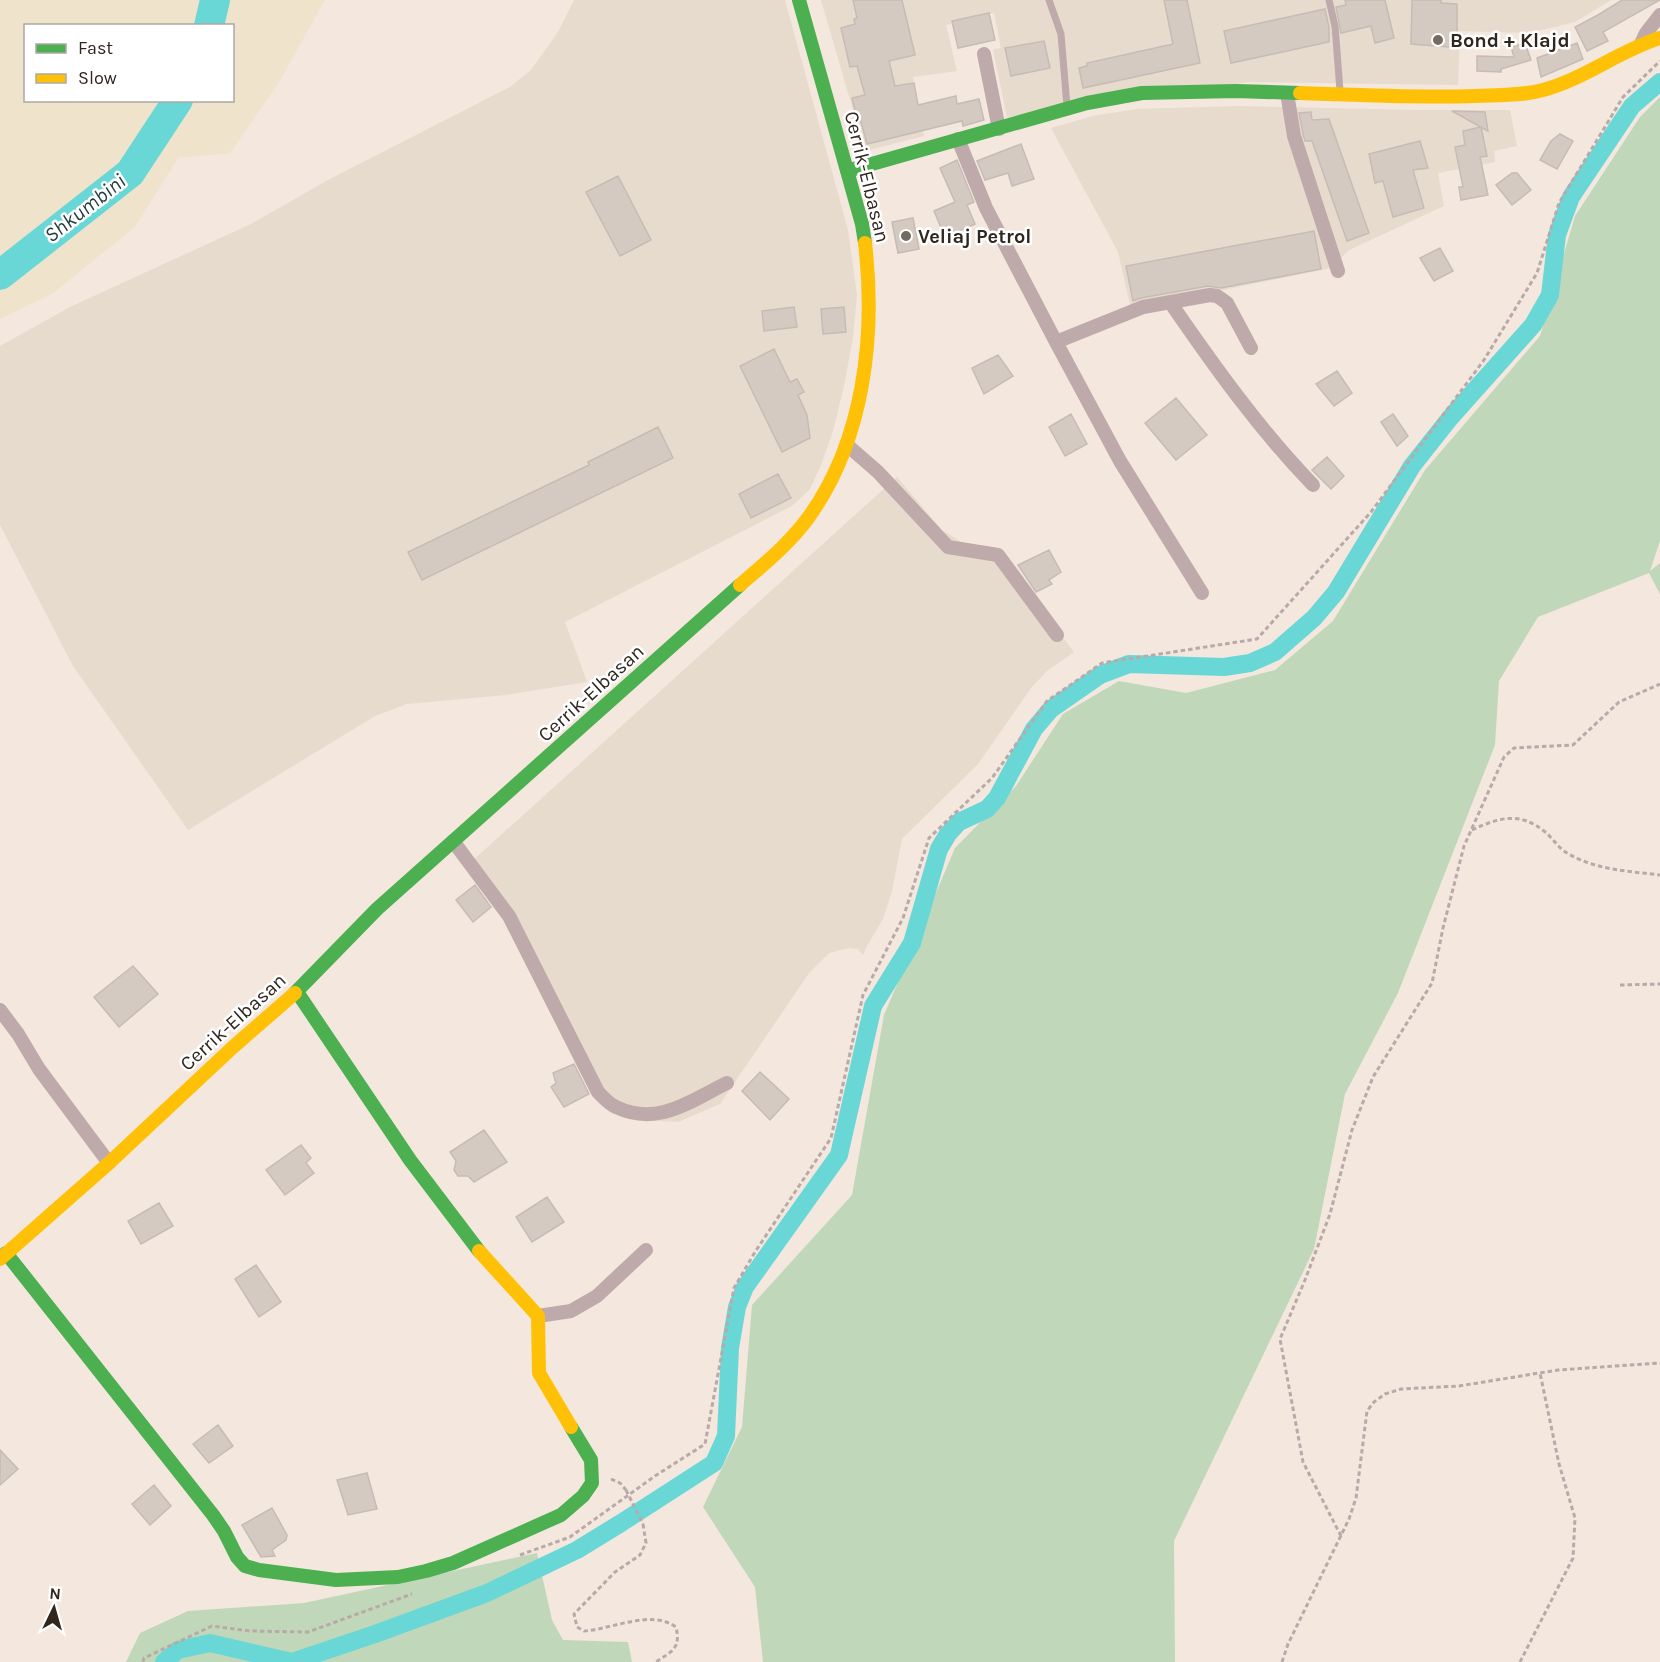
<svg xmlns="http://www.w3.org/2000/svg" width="1660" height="1662" font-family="Karla,sans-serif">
<rect width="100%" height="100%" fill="#f3e7de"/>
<path fill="#e6dbcc" d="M574,0H785L848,230L857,295L853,337L844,386L833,431L821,465L810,489L792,506L565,622L587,682L505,695L407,704L375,716L188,830L73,666L0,525V346L70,307L251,224L328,180L510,87L531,70L558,32Z
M821,0H1611L1575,22L1530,33L1460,31L1458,85L1248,82L1007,117L993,50L1001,48L994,13L946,25L957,71L913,77L924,136L865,151Z
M1238,106L1415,110H1510L1517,146L1494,151L1495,162L1438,173L1444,206L1349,250L1331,268L1131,309L1118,252L1051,128L1093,116L1137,109Z
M897,477L942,530L963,543L997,549L1074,652L1047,671L1031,688L978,764L902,839L892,891L883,919L867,946L863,955L858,949L849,948L829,953L809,973L720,1104L678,1122L644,1120L604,1095L517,923L470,863Z"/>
<path fill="#c0d8b9" d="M1660,97V541L1650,571L1660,563V594L1649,573L1538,617L1499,681L1495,745L1398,993L1345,1094L1314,1249L1174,1541L1175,1662H763L755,1587L703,1507L742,1427L752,1305L852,1195L884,1015L955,848L1016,786L1063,714L1119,681L1186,693L1275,670L1333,621L1425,470L1540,336L1575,216L1640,117Z
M537,1553L552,1620L563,1640L628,1642L632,1662H126L140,1633L188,1611L304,1603Z"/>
<path fill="#efe4cb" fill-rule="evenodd" d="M0,0H325L278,84L230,153L178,158L135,227L52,294L0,319ZM26,26H232V100H26Z"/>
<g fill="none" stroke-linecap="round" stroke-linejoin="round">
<path stroke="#6ad7d7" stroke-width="18" d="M164,1662L178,1650L210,1643L292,1662L375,1634L487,1593L577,1550L621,1523L714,1463L726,1436L730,1348L737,1307L745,1287L839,1155L873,1006L912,943L939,849L948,834L959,822L987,809L997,798L1034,729L1051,709L1100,675L1129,664L1224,667L1250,663L1275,652L1314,618L1336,592L1412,466L1450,418L1533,325L1550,295L1557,235L1571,197L1632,106L1660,82"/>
<path stroke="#6ad7d7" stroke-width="30" d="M209,26L215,0
M0,275L130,173L178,100"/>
</g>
<path fill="#d5cac2" stroke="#c6bcb5" stroke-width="1.5" d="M853,0H902L915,55L889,61L895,86L914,83L918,105L956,96L957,104L979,99L984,120L963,126L962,121L867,144L861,121L858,122L852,98L865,95L857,66L850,67L841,28L855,24L854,19L857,18Z
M1164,0H1187L1200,63L1083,88L1079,68L1087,66V63L1173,44Z
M1345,0H1385L1394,38L1375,43L1371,26L1341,33L1336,7L1346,5Z
M1412,0H1441V3L1457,4V39L1449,47L1411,44Z
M1622,0H1660L1603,32L1608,41L1587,51L1575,27L1598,15Z
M1325,9L1329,27V42L1231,63L1224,31Z
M989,13L995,40L958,48L952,21Z
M1044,41L1050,68L1011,76L1005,48Z
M1525,43L1531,60L1501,69V72L1477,71V56L1514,57L1511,47Z
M1577,43L1583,59L1541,77L1537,58Z
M1452,111L1485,112L1488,131Z
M1311,112L1312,120L1329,119L1369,233L1347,241L1312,141H1305L1303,134L1299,113Z
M1481,127L1487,156L1480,157L1488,195L1461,200L1459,187H1463L1455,147L1465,145L1463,131Z
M1560,134L1573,141L1557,169L1540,160L1551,141Z
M1420,141L1428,168L1413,170L1424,208L1393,217L1383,181L1375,183L1369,154Z
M1021,144L1034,179L1012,186L1008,173L985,180L977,161Z
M957,160L974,202L967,205L975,224L945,237L934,211L955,202L940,168Z
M1512,173H1517L1531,190L1512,205L1496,185Z
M618,176L651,240L620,256L586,192Z
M913,218L919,249L898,253L892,222Z
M1314,231L1321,269L1221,288L1208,286L1141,298L1133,301L1126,266Z
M1440,248L1453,271L1434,281L1420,258Z
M794,307L797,327L764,331L762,311Z
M844,307L846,332L823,334L821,309Z
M774,349L790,382L797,379L804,392L798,395L807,415L810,438L782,452L740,366Z
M998,355L1013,376L984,394L972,368Z
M1337,371L1352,393L1334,406L1316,384Z
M1176,398L1207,435L1176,460L1145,423Z
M1071,414L1087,444L1065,456L1049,427Z
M1393,414L1408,436L1397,446L1381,422Z
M658,427L673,458L422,580L408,552L589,465L588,462Z
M1327,457L1344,476L1331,489L1312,470Z
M778,474L791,498L751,518L739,494Z
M1049,550L1061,572L1049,580L1052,584L1036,592L1018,565Z
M475,885L491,907L473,922L456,900Z
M133,966L158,994L119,1027L94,997Z
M574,1064L589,1094L564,1107L551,1087L556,1083L553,1073Z
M760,1072L789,1099L770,1120L742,1091Z
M484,1130L507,1162L474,1182L468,1176H458L454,1170L456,1161L450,1152Z
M301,1145L311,1158L306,1163L314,1173L285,1195L266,1170Z
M547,1197L564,1222L532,1242L516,1217Z
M159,1203L173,1226L141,1244L128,1221Z
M256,1265L281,1302L259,1317L235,1279Z
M218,1425L233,1446L209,1463L193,1444Z
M0,1450L18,1469L0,1485Z
M367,1473L377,1509L348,1515L337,1480Z
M154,1485L171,1506L150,1525L132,1504Z
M272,1508L287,1535L286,1540L272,1550L275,1556L261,1557L242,1525Z"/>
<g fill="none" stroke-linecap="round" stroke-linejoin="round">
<path stroke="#b9a9a8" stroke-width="3" stroke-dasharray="4.5 3" stroke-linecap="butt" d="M1472,830C1498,818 1519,811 1544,831C1552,837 1558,848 1567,853C1595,870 1628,871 1660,875
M1620,985L1660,984
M611,1479L620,1483L626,1490
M643,1524L646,1543L640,1555L615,1572L574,1614L577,1627L584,1631C613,1629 651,1609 676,1627C681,1649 672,1651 656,1662
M1341,1536L1303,1462L1280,1339L1305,1280L1330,1214L1352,1130L1373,1077L1432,983L1443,928L1464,846L1504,757L1514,748L1573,745L1619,702L1660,684
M520,1555L570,1537L655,1476L705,1444L734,1288L755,1252L831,1138L863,995L903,918L929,838L992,778L1047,701L1102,663L1257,639L1371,512L1484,360L1537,273L1559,203L1623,97L1660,61
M143,1662L144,1658L212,1626L250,1631L308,1632L412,1594
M1282,1662L1288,1644L1349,1519L1356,1498L1367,1411L1374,1402L1385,1394L1401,1389L1459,1386L1558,1370L1660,1363
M1520,1662L1573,1558L1575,1518L1559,1464L1540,1373"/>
<path stroke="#bea9ab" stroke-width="7" d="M1049,0L1061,34L1067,106
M1329,0L1335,26L1340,91"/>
<path stroke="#bea9ab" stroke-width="14" d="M1641,44L1646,33L1660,15
M984,54L999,129
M1287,93L1294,136L1338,271
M958,139L986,208L1056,342L1120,461L1202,593
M1170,302C1214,366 1259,429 1313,485
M1056,342L1143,307L1210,295L1217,296L1227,303L1251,348
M847,445L878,472L948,547L998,555L1057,635
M453,841L509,916L598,1092C603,1097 609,1104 616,1107C658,1127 690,1101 727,1083
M0,1010L18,1034L39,1069L109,1163
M538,1316L571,1311L597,1296L646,1250"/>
<path stroke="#4caf50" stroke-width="14" d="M799,0L862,224L865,243
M847,171L1087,103L1142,93L1236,91L1300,93
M297,992L410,1160L479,1251
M295,993L377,909L740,585
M6,1253L213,1515L224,1531L237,1557L245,1566L259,1570L336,1580L398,1577L426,1571L453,1563L561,1515L583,1496L592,1483L591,1460L571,1427"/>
<path stroke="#ffc107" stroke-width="14" d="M1300,93C1358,95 1417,98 1475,96C1497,95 1521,96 1543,90C1584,79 1619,51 1660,38
M740,585C764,564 789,544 808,518C864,441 876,336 865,243
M479,1251L538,1316L539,1373L571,1427
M0,1259L109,1163L232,1048L295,993"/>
<path stroke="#b9a9a8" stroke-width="3" stroke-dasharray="4.5 3" stroke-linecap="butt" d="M626,1490L643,1524"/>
</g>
<g fill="#746a61" stroke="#fff" stroke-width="2">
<circle cx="1438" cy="40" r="6"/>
<circle cx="906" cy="236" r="6"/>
</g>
<g text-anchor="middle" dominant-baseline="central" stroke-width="5" stroke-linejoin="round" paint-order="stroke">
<g font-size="20" font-weight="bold" fill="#30261e" stroke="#fff" text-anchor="start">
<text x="1450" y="40">Bond + Klajd</text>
<text x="918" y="236">Veliaj Petrol</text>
</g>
<g font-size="20" fill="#30261e" stroke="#fff">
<text transform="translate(867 177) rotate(76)">Cerrik-Elbasan</text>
<text transform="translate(591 693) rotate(-42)">Cerrik-Elbasan</text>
<text transform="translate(233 1022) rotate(-42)">Cerrik-Elbasan</text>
</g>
<g font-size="21" font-style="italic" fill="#253f3f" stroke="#fff">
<text transform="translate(85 208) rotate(-38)">Shkumbini</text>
</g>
</g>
<rect x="24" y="24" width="210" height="78" fill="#ffffff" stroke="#aca8a5" stroke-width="1.5"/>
<rect x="36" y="44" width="30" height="9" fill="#4caf50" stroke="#aca8a5" stroke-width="1.5"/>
<text x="78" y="54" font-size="18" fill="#30261e">Fast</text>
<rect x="36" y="74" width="30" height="9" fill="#ffc107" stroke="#aca8a5" stroke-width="1.5"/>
<text x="78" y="84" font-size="18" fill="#30261e">Slow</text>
<g transform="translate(54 1608) rotate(5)" stroke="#ffffff" stroke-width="4.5" paint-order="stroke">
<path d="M0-4.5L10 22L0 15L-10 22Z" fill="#30261e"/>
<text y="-9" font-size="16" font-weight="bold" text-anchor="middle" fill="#30261e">N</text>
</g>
</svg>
